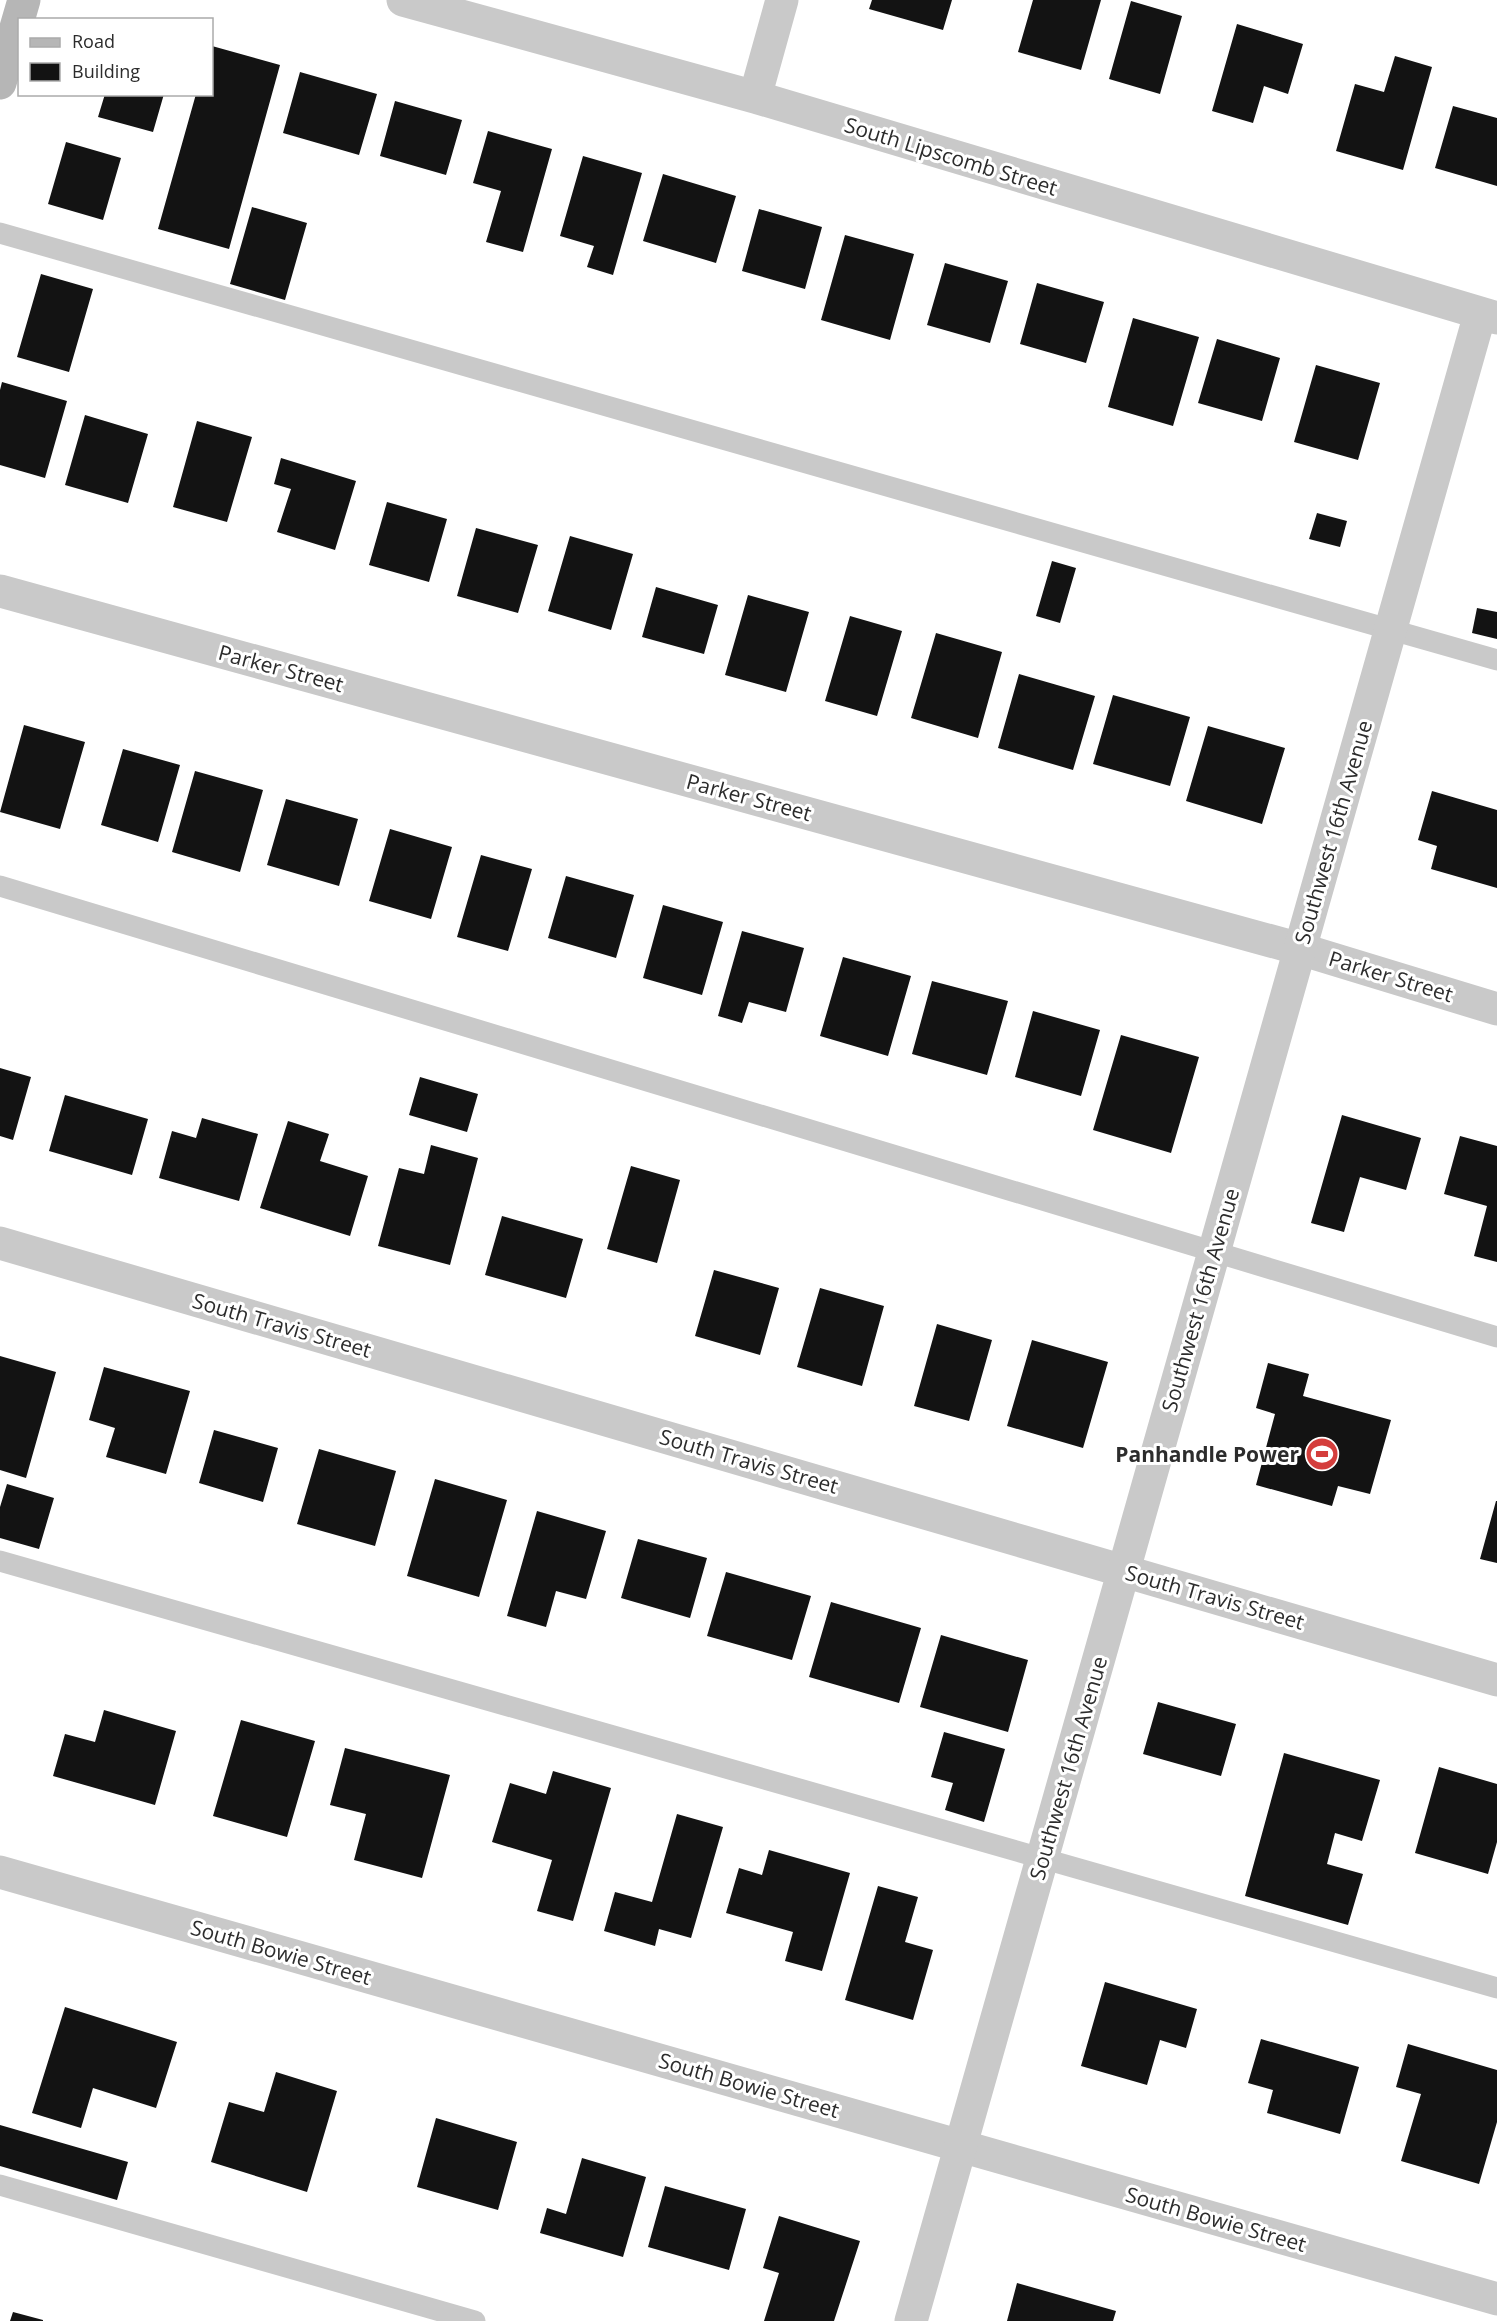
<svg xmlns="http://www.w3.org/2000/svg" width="1497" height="2321" font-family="'Open Sans',sans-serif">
<rect width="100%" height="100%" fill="#fff"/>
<path fill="#131313" d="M872,0H952L943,30L869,9Z
M1033,0H1101L1081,70L1018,52Z
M1131,1L1182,16L1160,94L1109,79Z
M1237,24L1303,44L1288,94L1264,86L1253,123L1212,111Z
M212,46L280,65L229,249L158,229L196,94H212Z
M1395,56L1432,67L1403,170L1336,151L1355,84L1384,92Z
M300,72L377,94L359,155L283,133Z
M105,94H164L153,132L98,117Z
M395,101L462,120L446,175L380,156Z
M1453,106L1497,118V186L1435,168Z
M488,131L552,149L523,252L486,242L501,191L473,183Z
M66,142L121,158L103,220L48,204Z
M583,156L642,173L613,275L587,267L594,246L560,236Z
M663,174L736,196L716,263L643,241Z
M252,207L307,223L285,300L230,284Z
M759,209L822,227L805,289L742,271Z
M845,235L914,254L890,340L821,320Z
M945,263L1008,281L990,343L927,325Z
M41,274L93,289L69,372L17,357Z
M1037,283L1104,302L1086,363L1020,344Z
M1133,318L1199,337L1173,426L1108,407Z
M1217,339L1280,358L1262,421L1198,403Z
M1316,365L1380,383L1358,460L1294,442Z
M2,382L67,401L45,478L0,465V390Z
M85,415L148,434L128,503L65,485Z
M197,421L252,437L227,522L173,507Z
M281,458L356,481L335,550L277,532L291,489L274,484Z
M387,502L447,519L429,582L369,565Z
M1317,513L1347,521L1340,547L1309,539Z
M476,528L538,545L518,613L457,596Z
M570,536L633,554L611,630L548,611Z
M1052,561L1076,568L1060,623L1036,616Z
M656,587L718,605L704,654L642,637Z
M748,595L809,612L786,692L725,675Z
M1477,608L1497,612V639L1472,633Z
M850,616L902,631L877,716L825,701Z
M936,633L1002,652L978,738L911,718Z
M1019,674L1095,696L1073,770L998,748Z
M1113,695L1190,717L1170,786L1093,764Z
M24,725L85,742L60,829L0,812Z
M1208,726L1285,748L1262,824L1186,801Z
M123,749L180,765L158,842L101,825Z
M195,771L263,790L240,872L172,852Z
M1432,791L1497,810V888L1431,869L1437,846L1418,840Z
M286,799L358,819L339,886L267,865Z
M390,829L452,847L431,919L369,901Z
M481,855L532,869L508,951L457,937Z
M566,876L634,895L616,958L548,938Z
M663,905L723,922L702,995L643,978Z
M742,931L804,948L786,1012L749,1002L742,1023L718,1016Z
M843,957L911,976L888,1056L820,1036Z
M932,981L1008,1001L987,1075L912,1054Z
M1033,1011L1100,1030L1081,1096L1015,1077Z
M1121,1035L1199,1057L1171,1153L1093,1130Z
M0,1068L31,1077L13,1140L0,1136Z
M420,1077L478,1094L467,1132L409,1115Z
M65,1095L148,1119L132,1175L49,1151Z
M1342,1115L1421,1138L1406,1190L1360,1177L1344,1232L1311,1223Z
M202,1118L258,1134L239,1201L159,1178L172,1131L196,1138Z
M288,1121L329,1134L320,1161L368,1176L350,1236L260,1208Z
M1460,1136L1497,1146V1262L1474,1256L1487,1206L1444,1194Z
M431,1145L478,1158L450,1265L378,1246L399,1168L424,1174Z
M631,1166L680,1180L657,1263L607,1249Z
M502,1216L583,1239L566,1298L485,1275Z
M714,1270L779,1288L760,1355L695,1336Z
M820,1288L884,1306L862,1386L797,1367Z
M937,1324L992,1340L969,1421L914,1406Z
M1032,1340L1108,1362L1083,1448L1007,1426Z
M0,1356L56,1372L26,1478L0,1470Z
M1268,1363L1309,1374L1303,1396L1391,1420L1370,1494L1338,1486L1332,1506L1256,1485L1275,1414L1256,1408Z
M104,1367L190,1391L166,1474L106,1457L115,1428L89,1420Z
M214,1430L278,1448L263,1502L199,1483Z
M319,1449L396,1471L375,1546L297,1524Z
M435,1479L507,1500L479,1597L407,1576Z
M7,1484L54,1498L39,1549L0,1538V1507Z
M1496,1501H1497V1563L1480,1559Z
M537,1511L606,1531L586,1599L556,1591L546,1627L507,1616Z
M638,1539L707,1558L690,1618L621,1598Z
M726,1572L811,1596L792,1660L707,1636Z
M831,1602L921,1628L899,1703L809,1677Z
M941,1635L1028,1660L1008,1732L920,1707Z
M1158,1702L1236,1724L1221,1776L1143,1754Z
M104,1710L176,1731L155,1805L53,1776L65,1734L95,1742Z
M241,1720L315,1741L287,1837L213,1816Z
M944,1732L1005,1749L984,1822L945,1810L953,1783L931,1777Z
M345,1748L450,1775L422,1878L354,1860L366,1814L330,1805Z
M1284,1753L1380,1780L1362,1841L1335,1833L1327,1864L1363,1874L1348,1925L1245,1896Z
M1439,1767L1497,1784V1842L1488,1874L1415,1853Z
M553,1771L611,1788L573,1921L537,1911L552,1860L492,1842L510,1783L546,1794Z
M677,1814L723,1827L691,1938L659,1929L655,1946L604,1931L615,1892L652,1902Z
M769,1850L850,1873L822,1971L785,1961L793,1932L726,1913L739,1868L762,1875Z
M878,1886L918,1897L905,1942L933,1950L913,2020L845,2000Z
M1105,1982L1197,2009L1186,2048L1160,2040L1147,2085L1081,2066Z
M65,2007L177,2042L156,2108L93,2088L81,2128L32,2113Z
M1261,2039L1359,2067L1340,2134L1267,2113L1273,2090L1248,2083Z
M1408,2044L1497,2070V2122L1479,2184L1401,2161L1421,2094L1396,2087Z
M276,2072L337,2091L307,2192L211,2162L229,2102L264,2112Z
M436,2118L517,2142L498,2210L417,2187Z
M0,2125L128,2162L117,2200L0,2166Z
M582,2158L646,2177L623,2257L540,2233L547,2208L566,2214Z
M665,2186L746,2209L729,2270L648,2247Z
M779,2216L860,2241L834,2321H764L779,2273L763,2268Z
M1017,2283L1116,2311L1113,2321H1007Z
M13,2312L43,2320V2321H10Z"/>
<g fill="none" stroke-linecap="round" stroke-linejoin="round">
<path stroke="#c9c9c9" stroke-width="21" d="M0,233L1497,660
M0,886L1497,1337
M0,1561L1497,1988
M0,2185L475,2321"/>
<path stroke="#c9c9c9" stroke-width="33" d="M0,591L1300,949L1497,1009
M0,1243L1497,1680
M0,1872L1497,2299"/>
<path stroke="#c9c9c9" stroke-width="33" d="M403,0L755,97L1497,318
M755,97L782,0
M911,2321L1480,314"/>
<path stroke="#b6b6b6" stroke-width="33" d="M0,83L24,0"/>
</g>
<defs>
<g id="stadium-disc" transform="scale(1.725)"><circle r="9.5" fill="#d43e3c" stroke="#fff"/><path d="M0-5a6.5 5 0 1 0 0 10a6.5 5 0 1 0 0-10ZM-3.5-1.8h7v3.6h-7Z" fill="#fff"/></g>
</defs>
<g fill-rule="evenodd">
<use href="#stadium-disc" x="1322" y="1454"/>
</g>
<g text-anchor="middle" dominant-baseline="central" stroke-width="6" stroke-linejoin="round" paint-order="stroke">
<g font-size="21" fill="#2c2c2c" stroke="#fff">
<text transform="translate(951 156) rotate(17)">South Lipscomb Street</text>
<text transform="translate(281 668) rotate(15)">Parker Street</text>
<text transform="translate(749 797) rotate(15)">Parker Street</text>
<text transform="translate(1333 832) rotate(-74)">Southwest 16th Avenue</text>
<text transform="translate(1391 976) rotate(17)">Parker Street</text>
<text transform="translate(1200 1300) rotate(-74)">Southwest 16th Avenue</text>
<text transform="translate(282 1325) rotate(16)">South Travis Street</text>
<text transform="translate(749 1461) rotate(16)">South Travis Street</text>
<text transform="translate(1215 1597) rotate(16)">South Travis Street</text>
<text transform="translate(1068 1768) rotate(-74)">Southwest 16th Avenue</text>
<text transform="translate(281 1952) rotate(16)">South Bowie Street</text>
<text transform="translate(749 2085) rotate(16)">South Bowie Street</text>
<text transform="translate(1216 2219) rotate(16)">South Bowie Street</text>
</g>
<g font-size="21" font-weight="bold" fill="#2c2c2c" stroke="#fff" text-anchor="end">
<text x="1299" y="1454">Panhandle Power</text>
</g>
</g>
<rect x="18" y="18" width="195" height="78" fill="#ffffff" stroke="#ababab" stroke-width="1.5"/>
<rect x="30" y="38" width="30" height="9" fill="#b6b6b6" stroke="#ababab" stroke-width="1.5"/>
<text x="72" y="48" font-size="18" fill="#2c2c2c">Road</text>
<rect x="30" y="63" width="30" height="18" fill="#131313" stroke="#ababab" stroke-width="1.5"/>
<text x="72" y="78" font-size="18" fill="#2c2c2c">Building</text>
</svg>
